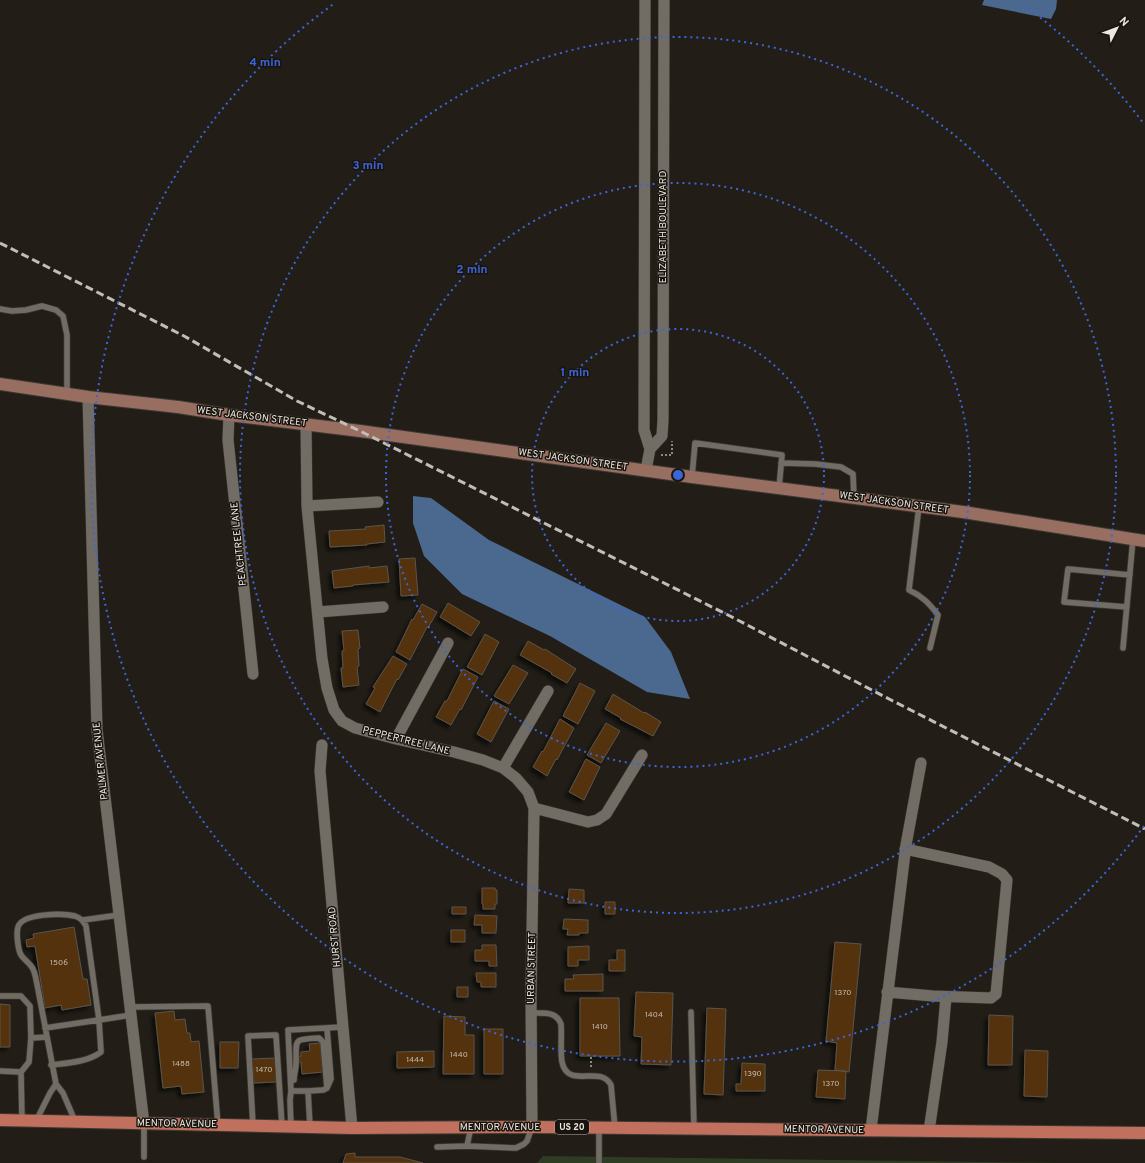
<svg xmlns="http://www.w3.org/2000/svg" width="1145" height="1163" font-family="Overpass,sans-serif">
<defs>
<filter id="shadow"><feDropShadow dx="-3.5" dy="3.5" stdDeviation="2" flood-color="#0009"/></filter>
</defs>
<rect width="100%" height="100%" fill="#221e17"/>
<path fill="#2d3c22" d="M543,1156L1060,1163H537Z"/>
<path fill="#4b698f" d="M984,0H1057L1056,9L1051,19L982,5Z
M413,496L431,498L489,540L645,617L671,652L690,699L647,692L550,636L462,594L424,556L413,523Z"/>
<path fill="#523307" stroke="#5b544d" filter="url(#shadow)" d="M384,525L385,542L367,544V545L330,547L329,531L366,529L365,527Z
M415,558L418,595L401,596L399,559Z
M369,566V568L387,566L389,582L353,585V586L334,588L332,571Z
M448,603L480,622L471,636L440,617Z
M422,604L437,612L428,628L427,627L410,660L396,652L412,619L413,620Z
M358,630L360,648L358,649L359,666L357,667L359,685L343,687L341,668H343L342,651L344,650L342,631Z
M485,634L499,642L482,675L467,667Z
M528,641L544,650L545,649L576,669L567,683L551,674L552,673L520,655Z
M393,656L407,664L398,680L397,679L380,712L366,704L375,688L373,687Z
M513,665L528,673L509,704L494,696Z
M463,669L478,677L461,710L460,709L451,725L436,717L445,701H447Z
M580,683L595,691L578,724L563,716Z
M613,694L644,713L645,712L661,722L653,736L620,719L621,718L605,709Z
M494,701L509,709L491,742L477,734Z
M560,719L574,728L557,760L556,759L547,776L533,767L542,751L543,752Z
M606,723L620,731L601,763L587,755Z
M586,759L600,767L584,800L569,792Z
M482,888H495V890H497V904H495V909H483V904H482Z
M569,889L584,890V903H568Z
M605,902H615V914H605Z
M452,907H466V914H452Z
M475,915L497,916L496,933H482V925H474Z
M564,919L588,920V933H580L579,935H567L568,929H563Z
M74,927L83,979H87L91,1005L62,1010L61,1005L45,1008L35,946L27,947L26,940L34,938L33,934Z
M451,930H465V942H451Z
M835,942L861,944L849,1072L835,1070L837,1043L826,1041Z
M482,945H496L497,966H489V961H475V950H482Z
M589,946V960H578V966H568V947Z
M617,950H625V971H609V960H617Z
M476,973H496V987H481V982H477Z
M603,974V991H565V979H574L573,975Z
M457,987H468V997H457Z
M636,992L673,993L671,1065L641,1064L642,1037L634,1036Z
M580,998H619L620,1056H580Z
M0,1004L10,1005V1047H0Z
M707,1008L726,1009L723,1095L704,1094Z
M174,1011L175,1020L185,1019L187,1033H190L191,1042L199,1041L204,1092L182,1094L181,1086L163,1088L155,1013Z
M989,1015L1013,1016L1012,1065H988Z
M444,1016L465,1017V1035H474V1074H443Z
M484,1029H503V1074H484Z
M220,1042H239L238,1068H220Z
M320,1043L323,1072L302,1074L301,1062H298V1057L301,1056V1052L310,1051L309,1044Z
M1025,1050L1048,1051L1047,1097L1024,1096Z
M434,1051V1067L397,1068V1052Z
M275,1058L276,1082L254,1083L252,1059Z
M742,1063L765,1064V1091H736V1084H741Z
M818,1070L846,1071L845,1099L816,1097Z
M355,1153V1157H400L423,1163H343L346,1154Z"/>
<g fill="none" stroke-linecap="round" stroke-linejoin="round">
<g stroke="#3d3934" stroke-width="7">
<path id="lane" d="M0,309L12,311L26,310L42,306L56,310L63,316L67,335V393
M781,463L815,464L841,467L853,474L854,498
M692,477L695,443L782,455L779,488
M919,506L909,590C922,596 929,603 938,615L930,648
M1127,607L1064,602L1068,569L1130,575
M1123,648L1133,539
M83,920L119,915
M0,996H21L30,1006L31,1038L29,1062L21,1072L0,1071
M131,1007L208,1006L218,1125
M691,1012L694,1128
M531,1013C544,1013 556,1011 561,1024C562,1036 560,1050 562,1062C568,1090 600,1064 611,1085L615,1128
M45,1028L99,1020L101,1052C88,1062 67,1063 51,1065
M31,1038L47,1037
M21,1072L22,1120
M294,1080C294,1074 296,1070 296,1064C297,1040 291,1039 319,1038L323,1042L327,1088
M56,1084L37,984C36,979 35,973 33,969C30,963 24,960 21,955C18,950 16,933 18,927C22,913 63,913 75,916C81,918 83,921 86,926L99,1020L131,1015
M291,1091H308
M36,1121L50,1093L56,1084L63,1093L75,1121
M253,1126L248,1036L276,1035L282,1126
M291,1126L290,1100L291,1091L288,1030L343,1027
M310,1127L308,1091L323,1090L327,1088L331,1079L327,1028
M467,1146L471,1127
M437,1147L467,1146L516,1148L524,1144L527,1141L532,1127
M144,1157V1124
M599,1163V1128"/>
</g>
<g stroke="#3d3934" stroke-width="12">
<path id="street" d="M645,0L644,430L650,449L646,470
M88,397L97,730L144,1124
M229,415L228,440L253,674
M306,424L307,506L322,659L327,688L334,710L342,721L355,728L396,739L454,752L483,760L503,768L516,778L528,792L534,808L588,822L597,820L606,814L642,755
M650,449L662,436L663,420L664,0
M307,506L378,502
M318,612L383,607
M396,739L448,643
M322,745L320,771L352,1128
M503,768L548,691
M887,992L933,996L991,998L996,994L1007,880L1002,874L989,867L905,849
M532,1127L531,995L534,808
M871,1130L906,845L921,763
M929,1131L942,1042L946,997"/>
</g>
<g stroke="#3d3934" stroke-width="14">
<path id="secondary" d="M0,384L88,397L178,407L229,415L360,431L692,477L963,512L1145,541"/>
</g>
<g stroke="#3d3934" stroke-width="14">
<path id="primary" d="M0,1120L352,1128L532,1127L1145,1133"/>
</g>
<path stroke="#8c8883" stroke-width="2" stroke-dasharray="2 2" stroke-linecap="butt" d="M661,455H672V441
M591,1067V1056"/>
<use href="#lane" stroke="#716c64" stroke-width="5.5"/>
<use href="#street" stroke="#716c64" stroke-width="11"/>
<use href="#secondary" stroke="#986e60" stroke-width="12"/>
<use href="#primary" stroke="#c0705c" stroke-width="12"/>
<path stroke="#c1bdb8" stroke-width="3" stroke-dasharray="8 4" stroke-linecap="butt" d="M0,243L184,336L297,401L360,431L730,616L891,700L1145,829"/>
</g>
<g fill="none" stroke="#3c65da" stroke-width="2" stroke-dasharray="2 4">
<circle cx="678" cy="475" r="146"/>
<circle cx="678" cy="475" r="292"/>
<circle cx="678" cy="475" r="438"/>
<path d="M1144 826A584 584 0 1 1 335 3M1021 3A584 584 0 0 1 1144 124"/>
</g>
<g text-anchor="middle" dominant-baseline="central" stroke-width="3" stroke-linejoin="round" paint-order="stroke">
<g font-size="8" fill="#c6bbad">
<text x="59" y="963">1506</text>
<text x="843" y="993">1370</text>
<text x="654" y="1015">1404</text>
<text x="600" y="1027">1410</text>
<text x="459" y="1055">1440</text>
<text x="415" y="1060">1444</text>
<text x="181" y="1064">1488</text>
<text x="264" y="1070">1470</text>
<text x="753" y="1074">1390</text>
<text x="831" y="1084">1370</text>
</g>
<rect fill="#19150e" stroke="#ada9a4" stroke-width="1" x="555" y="1120" width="34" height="14" rx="3"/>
<g font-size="9" font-weight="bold" fill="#ece8e4">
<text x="572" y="1127">US 20</text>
</g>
<g font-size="10" fill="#ece8e4" stroke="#19150e">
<text transform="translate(663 227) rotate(-90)">ELIZABETH BOULEVARD</text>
<text transform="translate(252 417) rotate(7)">WEST JACKSON STREET</text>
<text transform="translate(573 460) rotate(8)">WEST JACKSON STREET</text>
<text transform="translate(894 503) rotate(8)">WEST JACKSON STREET</text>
<text transform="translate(239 544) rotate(-96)">PEACHTREE LANE</text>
<text transform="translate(406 741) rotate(14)">PEPPERTREE LANE</text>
<text transform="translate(101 761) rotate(-96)">PALMER AVENUE</text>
<text transform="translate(335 937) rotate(-95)">HURST ROAD</text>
<text transform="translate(532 968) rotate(-89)">URBAN STREET</text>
<text transform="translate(177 1124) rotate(1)">MENTOR AVENUE</text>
<text x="500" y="1127">MENTOR AVENUE</text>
<text transform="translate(824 1130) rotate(1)">MENTOR AVENUE</text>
</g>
</g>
<circle cx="678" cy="475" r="6" fill="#3c65da" stroke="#19150e" stroke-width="2"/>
<g font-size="12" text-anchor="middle" font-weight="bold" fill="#3c65da" stroke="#19150e" stroke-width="3" stroke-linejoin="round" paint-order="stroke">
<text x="265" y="66">4 min</text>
<text x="368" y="169">3 min</text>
<text x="472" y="273">2 min</text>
<text x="575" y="376">1 min</text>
</g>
<g transform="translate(1117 28) rotate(48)" stroke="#19150e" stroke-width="3" paint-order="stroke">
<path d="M0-3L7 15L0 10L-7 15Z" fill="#ece8e4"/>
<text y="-6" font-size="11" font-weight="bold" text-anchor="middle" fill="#ece8e4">N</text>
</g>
</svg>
